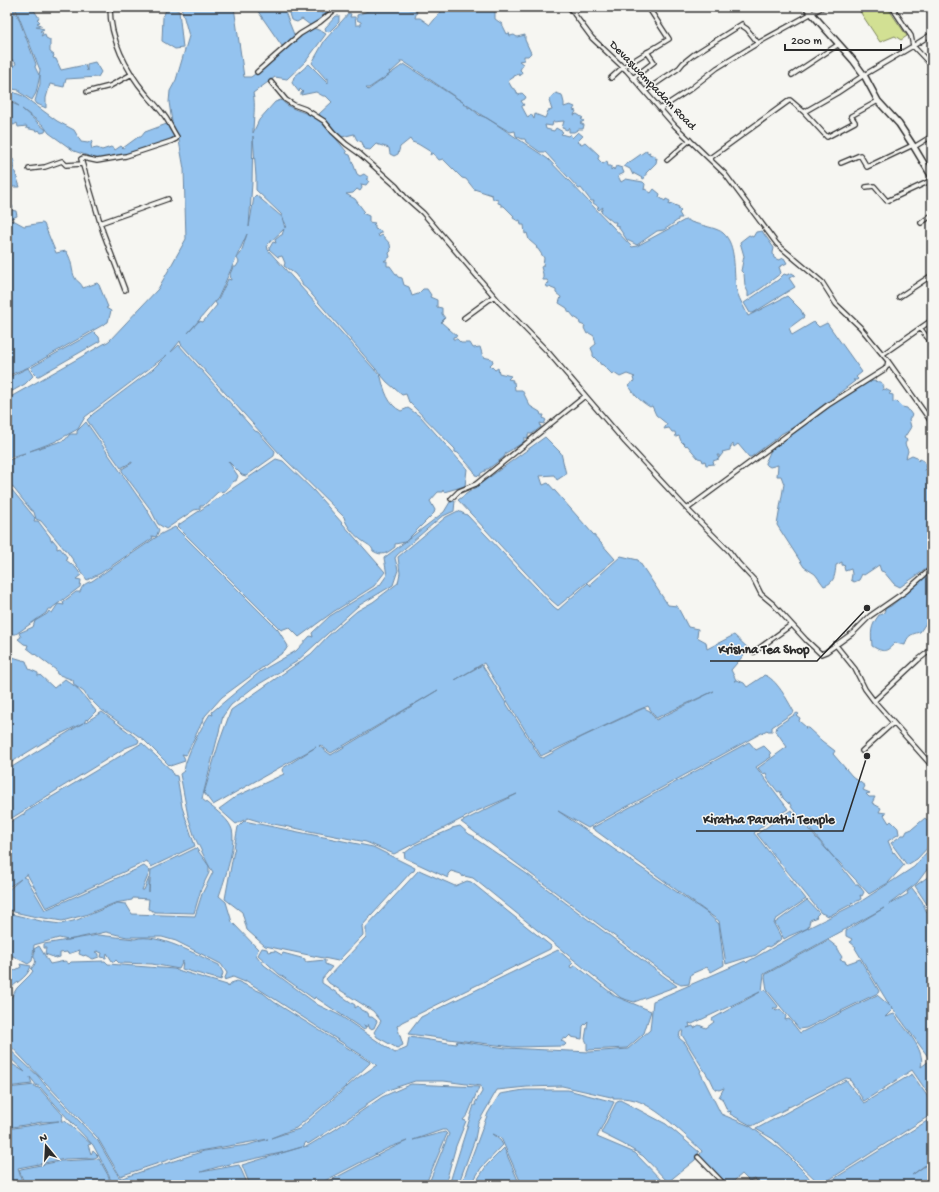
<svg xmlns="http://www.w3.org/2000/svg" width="939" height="1192" font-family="'Gochi Hand',sans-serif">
<rect width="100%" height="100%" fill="#f6f6f2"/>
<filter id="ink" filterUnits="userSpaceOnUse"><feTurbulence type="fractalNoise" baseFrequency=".025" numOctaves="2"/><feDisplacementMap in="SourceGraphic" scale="8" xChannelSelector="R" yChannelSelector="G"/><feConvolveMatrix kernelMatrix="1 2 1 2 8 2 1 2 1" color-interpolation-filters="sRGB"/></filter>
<g filter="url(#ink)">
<path fill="#d2e093" stroke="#7e865f" d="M857,7H887L907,36L901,40L895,36L880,42Z"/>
<path fill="#94c3ef" stroke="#6a86a1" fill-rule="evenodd" d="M7,7H13L15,9V14H17L36,64L35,67L39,75L40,70L15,7H32L39,18L37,19L40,22L37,23L42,26H36V27L44,29L40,31L43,33L41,36L45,34L46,38L50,40V52L54,55L53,58L56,59L61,70L85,65L87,71V64L95,62L101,72L98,77L66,79L64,87L50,84L46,98V108L37,104L35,101L40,84V75L36,93L32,100L19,92V90L12,89L7,83L12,71L7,80V58L12,60L14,67L16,63L7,56L8,48L7,46Z
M181,7H234L244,77H251L271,62L308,26L321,31L326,34L306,61L287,79L275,77L253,93C256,105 253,120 253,133L259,120L275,102L281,100C292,111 301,110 314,117C327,125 336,139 346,151L347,154L350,155L357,174L360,176L364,174L369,178L366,179L369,181L366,185L361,184L362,188L360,191L357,189L353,193L346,194L355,199L364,211L362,213L369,216V222L375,223L373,225H375V229L381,231V233L378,234L379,237L382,235L390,244L391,251L389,253L390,257L384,261H387V266H390L398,277L402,278L404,285L409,287L412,296L418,294L423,289H427L431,295L430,297L437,300V307L442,308V314L445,318L441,322L457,336L453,337V339H457L461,343H470L473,348L480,347L483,357L492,359L493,362L490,365L495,370L498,368L499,373L511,376L508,379L513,380L512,382H514L515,390H522L530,406L540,412L541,415H544L543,418L546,420L544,424L540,423L541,427L532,434H528V438H524V442L506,453L504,457L488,469H486L485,471L481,473L480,476L475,475L474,471L458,453L455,452V449L409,402L406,394L402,395L387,382L307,289L302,285V283L295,274L284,266L285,263L282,256L278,257L269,249L273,242L276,243L275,240L281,235H282L284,229L267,245L268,250L381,377C384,390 388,405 401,411L408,408L421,417L467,469L465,486L444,492L443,490L442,492H438L430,501L435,510L434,513L405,542L395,544V547C387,553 383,557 373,551C372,546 368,545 364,542C356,537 346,526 344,517L280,454L181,344L180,341L171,352L179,345L255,431L258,432L275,451L274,456L246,476L242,475L228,461L238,476L236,481H234L225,491L218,492L203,506H200V509L194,510L166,529L158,524L151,510L122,471V469L132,463V462L121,468L87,420L93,414L153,369L167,355L85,417L78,429L54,442L30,451L65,440L70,434H77V431L86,422L145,507L159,530L156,537L152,536L153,538L101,573L87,580L66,550H65L41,521L36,519L34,512L31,510L7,480V461L25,453L7,458V399L109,341L158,289L186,239L184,169L178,135L171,139L135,153L97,159L74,151L49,133L43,125L22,109L46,130L45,132L41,133L39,130L38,131L26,128L27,126L18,127L17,123L14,125L7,123V101L19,106L7,98V89L8,90L23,96L57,121L74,130L81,142L88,143L91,141L92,142L91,145L92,149L97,148L102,150L111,147L115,150L121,146L123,148L138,137H141L145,132L172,122L169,102L170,91L176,80L189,36ZM253,136L256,177V190L281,214L286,225L285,228L282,217L256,195L254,197L249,227L252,183ZM247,234L241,253L237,258L239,262L236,267H233L230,274L231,280L228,279L218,300L215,302L217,305L203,322L199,321L188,333L218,298Z
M255,7H283L295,37L287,45L282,46Z
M287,7H319L321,11L320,7H332L324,17L322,12L323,18L314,26L310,25L302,19L297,22L291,20Z
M379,7H412L409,9L417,11L415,18H420L430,25L443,9L447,11L449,7H492L495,12V19L502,24L507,34L509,33L510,36L514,35L517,37L525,35V40L531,53L528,56H524V60L519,61L523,64L520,70L522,72L520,76L519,74L514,76V77L508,81L512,88L516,90L518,95L522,93L526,97L525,99L521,101L524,105L522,106V107L528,118L531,114L534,119L535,114L545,118L548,111L552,110L549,101L551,97L556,93L562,95L564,103V107L570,105L575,107L573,110L576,111L574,115L577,114L583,118L581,119L584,121L580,123L584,125L583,129H579L574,132H569V127L567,130L562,128L564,121L553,122L552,126L545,125L546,129L554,131L556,128L563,132L561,134L568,136L570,134L572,138L578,132L583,136L577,142L582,144L585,142L599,155L598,159L603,164L607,161L608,166H611V170L613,168L614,170L616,166L622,168L624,173L618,176L621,182L626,179L643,182L645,184L644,190L645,189L651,193L654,189L660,194L659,197L665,201L666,199L670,201L669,205L672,204L679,207L678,209L681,211L679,213L682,218H678V220L664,230L657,231L637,245L627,240L619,228V226L615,225L616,222H613L601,212L603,207L599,210L597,208L599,207L593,203L594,201H591L581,188L579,189L545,152H540L526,142L525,139H522L516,136L515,131L510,132L483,116L403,61H400L401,63L391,72L389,71L390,74L369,88H366L368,90L404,64L464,103L463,104L468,106V108L470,107L479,115L487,118L548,159L632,247L637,246L685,220H688L691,222C699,225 718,228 723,233C737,245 733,271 736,288C738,297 744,307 748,316L787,296L801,310L804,317L789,328L792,335L814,322L819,327L827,323L862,372L856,377L858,379L857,380H853L855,381L796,426L781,434L776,439L774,440L751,457H749L738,444L734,447L733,444L730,448V450L722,452L723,453L719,458V455H717L719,459L713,461L714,464L706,465L705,461L703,462L702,459L698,458L687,445L686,446L681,441L679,436L676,437L675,432H672L669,428L664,429L667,424L656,415L652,406L650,407C645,404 641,401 636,396C633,393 632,389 628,386L634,381L633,378L635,377L627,374L620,377L614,373L612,374L603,365L600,364V363L593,356V353L591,348L596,344L594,336L589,333L587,334L584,328L585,326L580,324L579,320L574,317L570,312L569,313L567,308L559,303L561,297L556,293V290L551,288L550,287H547L546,284L549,283L547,280H543V274L541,267L543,266L544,258L538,249L536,248L537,247L529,240L527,233L525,234L524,225H521L520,220L518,221L513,218L514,216L504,206H501V204L498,203V200L493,199L492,195L474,189L466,179L462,178L443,159L439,160L433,153L430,155L431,152L418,144L412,142L410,139L400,147L398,154L394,156L390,154L389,148L376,144L370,150L364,149L362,142L357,140L354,134L342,137L319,114L332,102L326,96H323L316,92L301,95V93L303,92L300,89L299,92L292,83L294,77L309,64L328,83V78L326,79L312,63L325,40L349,13L351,14L350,17H355L356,25H361V22L357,20V15L376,8H378Z
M175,9L179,11L183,48L175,49L162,41L163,17L166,10Z
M336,16H339V22L329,32L326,31L325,28Z
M7,141L12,148L7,155L15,161L13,166L20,187H11L12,191L9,192L12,193L9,196L10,198L8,201L13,207L11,210L16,211L17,216L7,220Z
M647,150V153L650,152L649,154L655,156V159L657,158L656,163L646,173V176L645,175L644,179L633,173V175L630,169L624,166Z
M13,220L24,226L42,223L44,224L56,253L66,251C73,261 71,271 75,278C78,283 80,281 83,288L97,283L99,285L108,307L106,308L111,311L108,322L29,367L7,376V222Z
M762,231L774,248L773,253L774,258L779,260L784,258L787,263L779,267L781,273L763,287L748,297V292L745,286L744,274L741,271L744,256L740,242L749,235L753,237L756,232Z
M792,273L795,275L789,278L795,287L753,313H750L744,303L778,280L784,274L787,275Z
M94,332L99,337L100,341L39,376H37L31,370L32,367Z
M28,368L33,376L25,384L7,394V378Z
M870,381V383L872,381L881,382L884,387L882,390L885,389L891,392L889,394L893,395V402L896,401L902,407L907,408L912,415L909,419L911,427L904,438L907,440L905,444L908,451L906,458L912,455L917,457L918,461L920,459L924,461L927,467L924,470L932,468V565L900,587L894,584L884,572L881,571L879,565L864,575L862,574L859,580L854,582L851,580L852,574L851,569L845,571L844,567L845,566L842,565V562L836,565C835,574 835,583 824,586L815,574L804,567L777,525L784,484L781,476H777L778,465L770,467L765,464V463L771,450L841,398Z
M545,437L561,453L566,474L557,480L554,475L540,476L543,485L548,483L615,559L558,606L551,600L458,500Z
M276,459L283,461L314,491L385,572L374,586L333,612L299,637L289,627L281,630L177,526Z
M7,484L35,518L34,521H38L50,537L51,541L53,540L57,545V549L60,548L67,557L66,560L76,568L81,575L76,579L81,580L80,587L52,608V609H48L46,613L16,634H9L7,633Z
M455,501L454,511L441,517L397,555L395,558L398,570L393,585L358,606L296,662L254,687L231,705L223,716L202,799C210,806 227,817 231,827C238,840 224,882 219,896L226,902L232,922L258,949L256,955L264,965L318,1005L339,1015L395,1053L407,1048L409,1037L456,1044L457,1041L506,1048L590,1052L628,1049L650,1030L653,1001L745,961L747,963V962L808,928L789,936L784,939L775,923L807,900L819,913L816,916L817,917L810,920L808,928L860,902L914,867L932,846V863L917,883L888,905L908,894L907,892L912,888L922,901L927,913L929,911L932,915V1057L929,1058L891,1006L892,1010L885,1017L894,1014C904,1028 926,1049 921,1067L932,1059V1099L912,1070L864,1101L850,1080L851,1079L846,1078L789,1107L788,1106V1108L752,1126L730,1114L731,1111L728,1112L722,1099H723L719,1097L724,1088L719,1090L715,1089L710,1078H709L682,1035L683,1030L680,1032L679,1038L685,1043L701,1071L700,1072L721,1114L750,1126L784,1152L807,1175L814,1185H761L755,1179L749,1181L742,1174L729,1185L699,1156L702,1151C685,1135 657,1107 635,1100C628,1098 621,1098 613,1098V1096L611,1097L562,1086L527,1087L497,1090L478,1123L475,1139L458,1185H449L474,1105H476L475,1103L482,1092L481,1086L444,1081H415L388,1090L365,1105V1107L308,1144L306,1142L303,1147L308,1146L336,1129L382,1097L411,1084L479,1087L468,1114L463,1120L466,1121L456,1146L445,1185H428L449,1134L446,1130H442L413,1140L445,1132L447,1134L427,1181L426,1185H322L386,1151L407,1141L388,1148L317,1185H250L242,1165L302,1147L281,1153L221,1166L201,1172L239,1165L248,1185H164L176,1180L161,1185H103L111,1182L109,1175L93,1145L71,1122V1121H70L39,1086H37L30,1077L32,1084L7,1087V1066L12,1064L25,1072L7,1055V1047L38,1076L45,1085L98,1141L119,1177L122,1178L204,1151L248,1145L268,1139L189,1153L120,1176L97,1137L7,1042V1004L17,988L30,975L33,971L31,969C36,963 37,962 33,955L32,961L28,964L13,956L7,957V913L45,922L61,924L77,920L117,903L126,904L132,914L195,916L202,894L213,872L209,866V873L201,889L194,913L155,912L148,909L149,899L133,898L132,900L115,903L85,915L62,921L32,916L14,912L7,908V891L21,879L7,888V824L23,814L24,815V813L47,799L49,800L50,798L142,743L172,771L173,775L177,776L182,807L195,846L151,867L147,861L46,908L27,874L23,877L27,879L45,910L144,866L150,871L142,890H144L149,878V892L151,870L196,848L209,866L195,838L188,816L180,774L184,771C186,755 201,728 210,714L213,715L212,712L261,671L296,651L310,636L313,637L312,633L330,616L380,585L387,575L384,558L444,512L450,502ZM884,908L846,931V936L852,939L850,942L856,947L855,948L890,1006L877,995L800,1033L789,1019L785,1020L786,1016L780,1009L776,1011L773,1008H777L778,1006L765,990L762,991L764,974ZM106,932L127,937H162L176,941L221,964L227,973L224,980L233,977L245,982V980L377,1065L356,1079L299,1129L271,1138L296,1128L344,1088L370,1063V1062L274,1002L263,993L237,981L231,983L228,987L227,985L174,969L108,964L105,961L71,962L69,964L65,961L50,964L39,946L34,949L35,954H33L34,945L59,938L68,940L44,944V948H46L45,954L56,958L60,957V953L67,952L68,954L80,950L79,954L84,956L85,955L93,959L99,957V954L95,952L97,951L102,953L101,957L106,958L107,953L112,961L114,962L116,960L119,963L152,964L179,969L183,961L182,969L221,980L223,973L219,965C199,956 157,932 135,939L98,935L68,940ZM760,992L712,1019L714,1022L706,1028L699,1025L694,1028L693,1026L687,1028L690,1027L689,1023L692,1024Z
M458,511L467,515L554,607L558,610L588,583L591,586V583L621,556L638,560L668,605L677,606L688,627L698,629L697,637L706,642L707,649L734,635L749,649L731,670L736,680L734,681L737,680L744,683L747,687L762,677L764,675C776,678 788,701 794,712L772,727V731H768L767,730L588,828L558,811L706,912L719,924L724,965L711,972L707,967L691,974L689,984L681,985L673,981L674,980L671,979L669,976H668L461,822L517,794L477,811L394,854L366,842L258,821L248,818L236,824L219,809L237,796L284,774L282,770L283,768L316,747L213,805L204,793L219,743L231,710L311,654L328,636L357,611L373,602L398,583L400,573L398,557L446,517ZM484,663L541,756L638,710L648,706L656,718L714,691L656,720L650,711L644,708L582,737L543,758L540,757L482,665L455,680ZM438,690L331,755L319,746L320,745L331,753Z
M175,527L278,630L288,646L285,651L222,697L205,716L186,755L182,754L184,757L185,761L170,766L144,740L99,708L91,700H89L84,692L74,685L73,680L57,674L56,670L27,648L28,645L24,644L18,639L21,637L19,633L33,627L35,621L47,614L49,611L52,613L58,604L64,605L63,602L76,592H80C82,585 86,583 92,581L161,534Z
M932,571V621L926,623L920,632C911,634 907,636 905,645L895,643C886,652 884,653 872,646C871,632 870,627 879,615L883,614L886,608L891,606Z
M7,653L9,656L26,661L29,669L38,673V676L40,675L54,688L65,679L77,688L96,711L87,720L86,719L84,723L102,712L139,740L138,743L125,748L7,821V770L83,723L44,742L7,765Z
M797,713L799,714L797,716L800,718L799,721L806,727L805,728H808L822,741L835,751L833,754L852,776L865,786L863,790L870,793L866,794L869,797H875L872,803L881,808L879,812L886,813L884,815L889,823L891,821L898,828L899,834L888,841L893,853L894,852L904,865L888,883L869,894L837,860H836L855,884H858L864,892L862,896L860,895L861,899L829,916L821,913L757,834L791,810L836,860L792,808L789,802V804L783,798L780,791L778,792L767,778H768L766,773L763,774L758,768L787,747L776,731L777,726Z
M749,742L756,750L764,746L770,752L771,757L756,767L788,809L766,823L754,833L806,899L775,920L774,924L782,939L769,947L767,946L756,955L726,964L719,921L592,828Z
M925,818L932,825V843L917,859L907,865L891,843L902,835H905L907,831L912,829Z
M244,821L373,847L415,868L414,871L411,872L362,926L363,935L338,961L265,946L247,930L242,912L225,899L234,850L235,849L234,848L238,827Z
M460,826L469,834L475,837L474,838L527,874L677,986L634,1002L621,998L473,878L464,876L463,877L461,874L451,871L448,874V878L405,858L404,852L405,853L415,845L452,829V828Z
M419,870L455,886L467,881L471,882L551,946L550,949L402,1022L397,1026L403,1045L397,1048L377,1037L374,1032L381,1021L373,1011L329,983L326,979L366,937V927Z
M932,874V912L915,886Z
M828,940L838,948V951L842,957L840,960L845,961L846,964L860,959L879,991L878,993L806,1028L799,1029L767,990L765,977L766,974Z
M262,948L267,949L268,952L275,951L282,955L283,953L305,959V962L325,960V964L332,967L322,979V983L355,1005V1008L358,1006L361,1010L368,1013L369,1017H372L377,1021L374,1028L370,1029L368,1024V1027L363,1025L366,1027L364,1030L315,997L314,999L279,974L258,955Z
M558,950L573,963L570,966L571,968L575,965L615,996L651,1011L644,1033L627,1048L587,1050V1043L585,1039L588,1021L583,1026L582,1039L571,1037L570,1035L566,1039L565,1038L561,1040L566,1044L564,1046L513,1047L408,1034L421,1017Z
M20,964L31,966C27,979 15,982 7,992V977L10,973L21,967Z
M912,1074L932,1103V1114L821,1185L773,1139L756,1129L846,1080L864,1103Z
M35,1085V1087L39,1088L63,1115L61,1121H65L91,1144L88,1145L91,1154L93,1151L98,1156L95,1158L65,1159L18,1168L23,1185H7V1129L59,1121L42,1122L7,1128V1088Z
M524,1090H568L614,1102L597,1137L635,1153L666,1185H522L501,1138L492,1134L500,1140L503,1145L481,1168L471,1185L462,1183L488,1113L500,1094Z
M620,1100L666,1124L699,1152L695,1160L668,1182L643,1156L623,1144L601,1133L617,1101Z
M932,1118V1160L912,1175L932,1161V1185H824Z
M504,1148L520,1185H474L487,1165Z
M99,1159L109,1177V1181L95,1185H25L19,1170L21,1169L60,1161Z"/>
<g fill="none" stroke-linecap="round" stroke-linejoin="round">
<g stroke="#2b2b2b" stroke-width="6">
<path id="street" d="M110,7C110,39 126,70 146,94C153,102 160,109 166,118C170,124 173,131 177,137L176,139L172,141L126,156L97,161L83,158L81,159L103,232L125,290
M569,7L592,38L627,71L675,126L725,174L777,244L822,282L836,304L860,327L888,361L887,366L885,369L828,405L687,509
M574,12L581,7
M741,25L747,29L758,43
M932,34L913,46L932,66
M257,72L300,34L320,22L338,7
M792,75L839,44
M611,78L623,67L669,39L648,7
M633,78L654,62L647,52
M271,82L286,100L294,105L305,109L324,121L333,132L346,144L360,154L396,186L405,197L423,213L500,303L548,352L625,442L687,509L729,551L739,564L754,580L761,594L773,604L806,640L821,654L826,652L854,632L870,616L906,591L932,568
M645,91L679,68L683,63L693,55L742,24
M87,92L110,86L132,74
M660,109L689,90L717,68L758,43L823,7
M804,112L827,137L855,122L851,116L878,101
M914,147L932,136
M710,158L790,100L804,112L837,93L864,75L913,46L911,36L892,7
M667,160L690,140
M841,163L860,155L867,167L913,145
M29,169L45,167L62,161L66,165L82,164
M866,187L874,186L887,201L932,180
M100,223L168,199
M921,223L932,215
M899,297L932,275
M464,318L494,296
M921,329L932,344
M883,354L932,320
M888,361L932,423
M451,499L459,491L476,484L585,396
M835,644L855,669L865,689L874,701L932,766
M754,652L791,625
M874,701L918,660L932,649
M862,751L893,723
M698,1157L725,1185"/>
</g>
<g stroke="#2b2b2b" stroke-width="8">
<path id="secondary" d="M806,7L853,60L864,75L878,101L899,124L914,147L932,177"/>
</g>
<use href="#street" stroke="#f6f6f2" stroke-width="3.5"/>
<use href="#secondary" stroke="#f6f6f2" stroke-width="5"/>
</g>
</g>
<g text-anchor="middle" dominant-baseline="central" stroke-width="3" stroke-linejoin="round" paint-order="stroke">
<g font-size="12" fill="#2b2b2b" stroke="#f6f6f2">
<text transform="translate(652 86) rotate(46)">Devaswampadam Road</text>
</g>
</g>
<path fill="none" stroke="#2b2b2b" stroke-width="1.5" d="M867 608L817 661H710M867 756L843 831H696"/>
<g fill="#2b2b2b" stroke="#f6f6f2" stroke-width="1.5">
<circle cx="867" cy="608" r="4"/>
<circle cx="867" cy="756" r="4"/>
</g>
<g font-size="13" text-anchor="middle" font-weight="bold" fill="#2b2b2b" stroke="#f6f6f2" stroke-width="3" stroke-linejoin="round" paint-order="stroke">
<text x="764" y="653">Krishna Tea Shop</text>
<text x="769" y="823">Kiratha Parvathi Temple</text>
</g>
<rect width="939" height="1192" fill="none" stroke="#f6f6f2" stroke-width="24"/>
<rect x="12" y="12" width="915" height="1168" fill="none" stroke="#2b2b2b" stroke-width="1.5" filter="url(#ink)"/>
<g transform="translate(46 1146) rotate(342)" stroke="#f6f6f2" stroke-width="3" paint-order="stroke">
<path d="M0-3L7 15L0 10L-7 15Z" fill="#2b2b2b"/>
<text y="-6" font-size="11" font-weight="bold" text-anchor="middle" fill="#2b2b2b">N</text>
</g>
<path d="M785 44v6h116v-6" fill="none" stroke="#2b2b2b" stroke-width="2"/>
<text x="791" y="44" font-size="12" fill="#2b2b2b" stroke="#f6f6f2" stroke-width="3" paint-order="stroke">200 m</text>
</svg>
